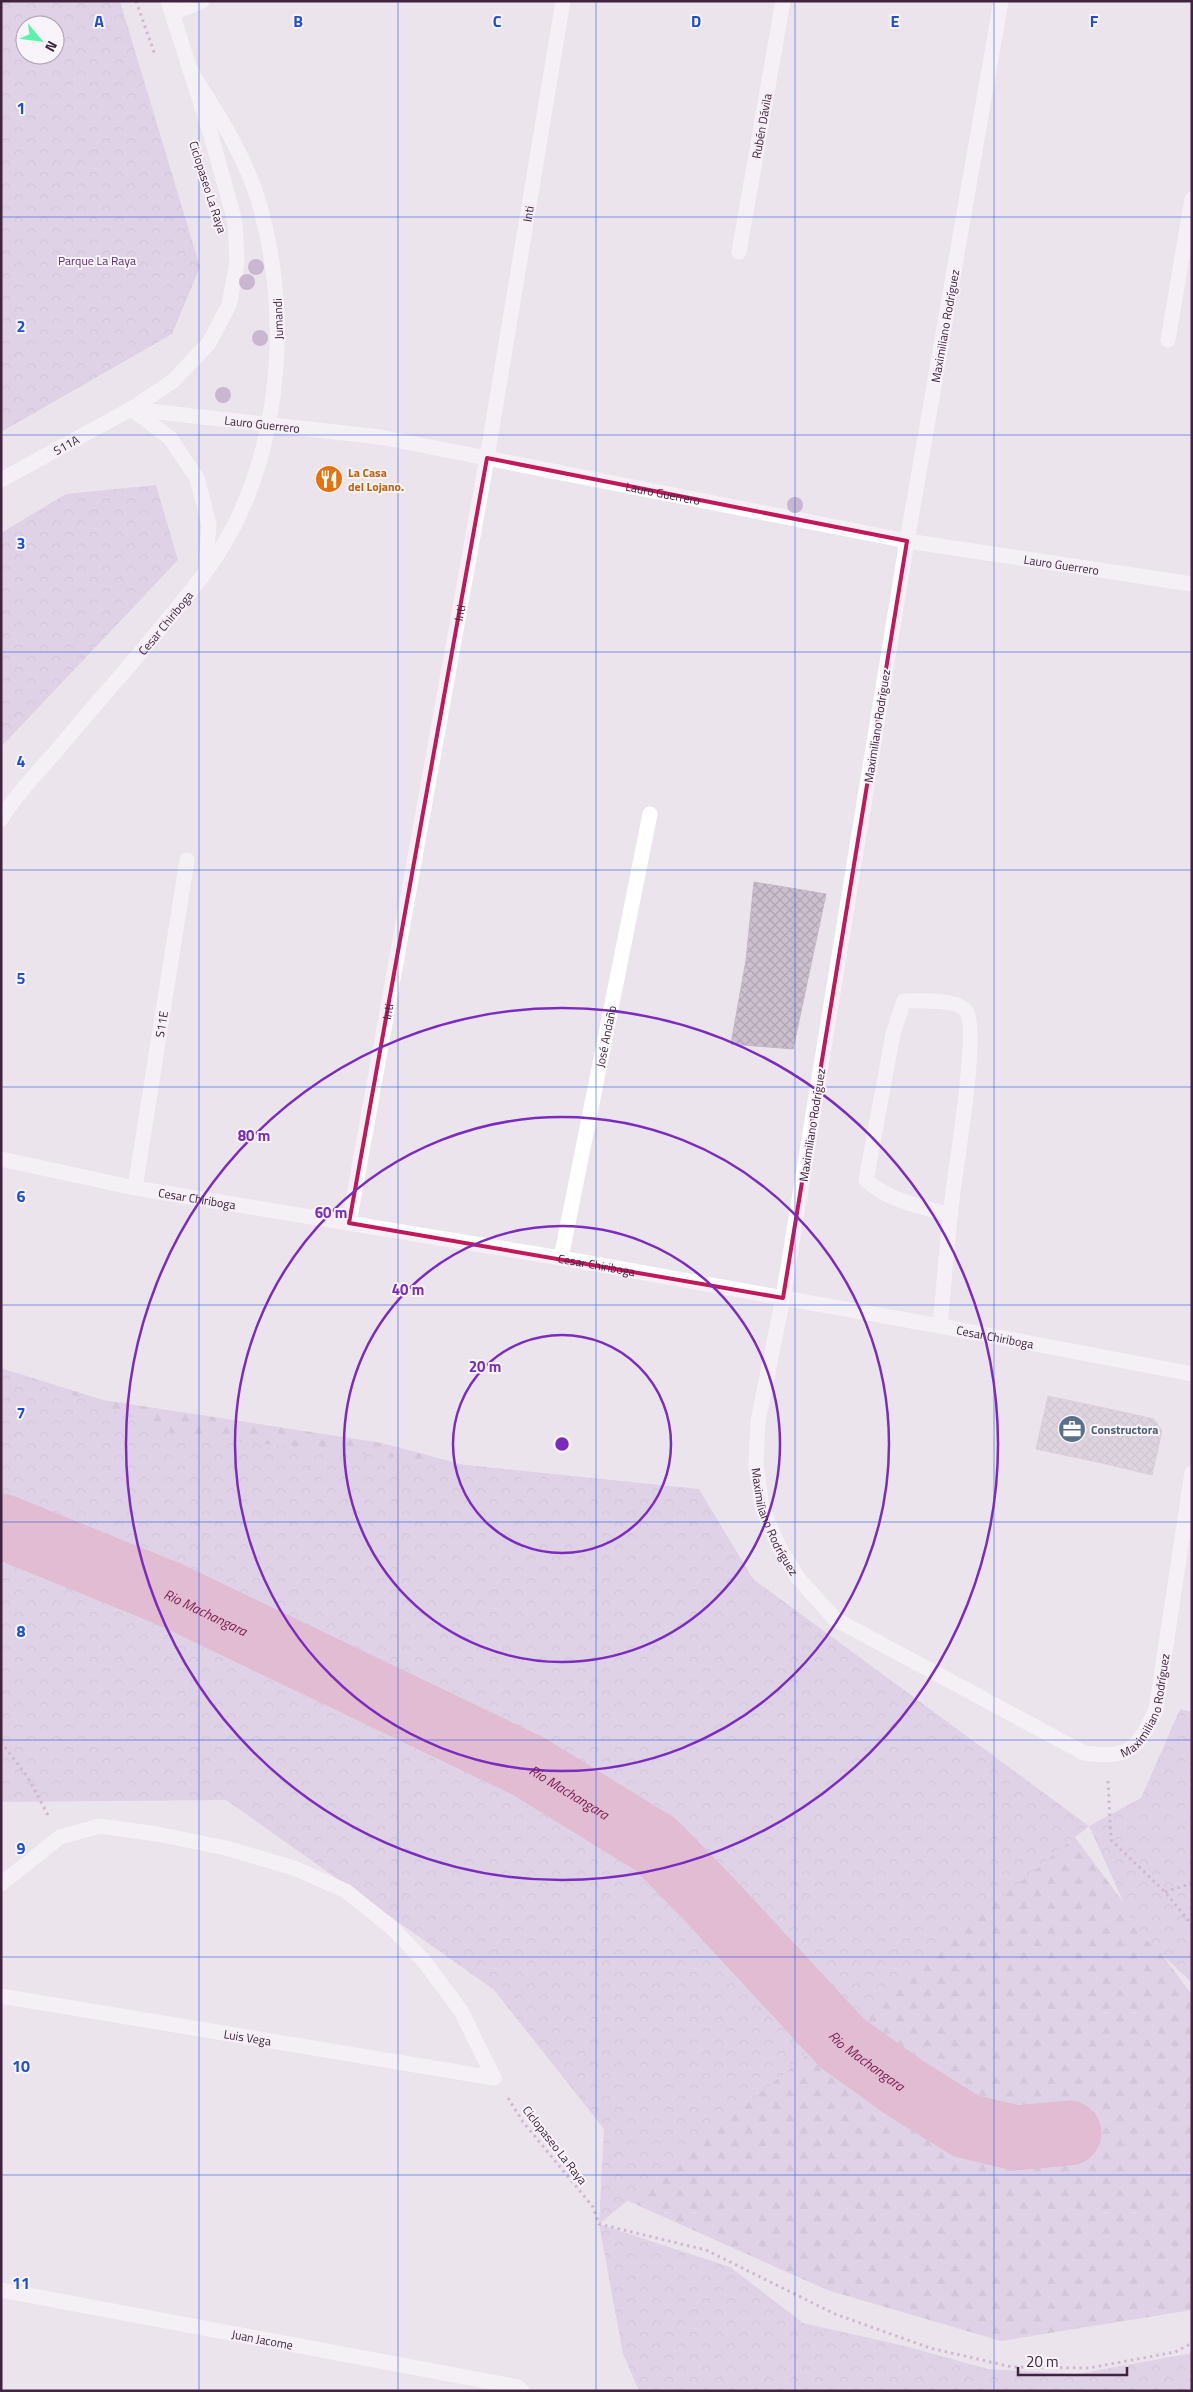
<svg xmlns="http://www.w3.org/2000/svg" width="1193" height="2392" font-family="'Titillium Web',sans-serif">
<defs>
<pattern id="forest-firs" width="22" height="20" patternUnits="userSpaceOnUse" patternTransform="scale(1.25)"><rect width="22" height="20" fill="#cfbdde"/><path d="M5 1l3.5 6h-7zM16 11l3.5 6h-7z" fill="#b3a2c0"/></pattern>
<pattern id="park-crowns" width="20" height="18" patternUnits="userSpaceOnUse" patternTransform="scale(1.25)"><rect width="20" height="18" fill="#cfbdde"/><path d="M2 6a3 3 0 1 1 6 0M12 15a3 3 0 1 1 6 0" fill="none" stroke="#b3a2c0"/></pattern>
<pattern id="building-cross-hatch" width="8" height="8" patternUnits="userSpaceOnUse" patternTransform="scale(1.25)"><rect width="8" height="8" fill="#ccc0ce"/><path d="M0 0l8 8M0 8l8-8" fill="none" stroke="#b0a5b2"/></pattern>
</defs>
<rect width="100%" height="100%" fill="#ece4ed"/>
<path fill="url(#forest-firs)" d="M1,1368L103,1400L382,1443L524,1481L1049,1802L1192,1995V2310L1001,2341L827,2290L628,2201L622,2098L251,1780H1Z"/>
<path fill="url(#park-crowns)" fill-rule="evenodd" d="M1,1H120L200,267L172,334L1,432ZM25,25H55V55H25Z
M156,485L178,560L1,747V533L66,494Z
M1,1368L178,1435L699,1489L753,1579L1089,1826L1141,1798L1180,1709L1192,1712V1983L1136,1930L1089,1826L599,2224L730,2267L803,2323L905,2346L988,2369L1077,2374L1192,2353V2391H639L623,2354L599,2224L604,2129L494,1990L226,1800L1,1802Z"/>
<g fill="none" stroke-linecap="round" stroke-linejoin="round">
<path stroke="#d28cb4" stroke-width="65" id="s1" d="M1,1526L169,1594L528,1766L655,1844L708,1898L842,2043L905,2088L966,2126L1016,2138L1069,2133"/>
</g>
<path fill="url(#building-cross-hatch)" stroke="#c5b6c7" d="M754,882L826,894L793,1049L731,1044L746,960Z
M1048,1396L1109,1409L1097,1462L1036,1449Z
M1109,1409L1154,1419L1162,1431L1152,1475L1097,1462Z"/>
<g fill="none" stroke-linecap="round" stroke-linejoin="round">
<path stroke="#af84b1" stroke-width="3" stroke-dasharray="2.5 4" stroke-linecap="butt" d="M136,1L155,55
M1,1742L27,1776L48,1815
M1108,1781L1111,1840L1165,1892L1192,1925
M1165,1892L1192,1883
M508,2098L523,2122L593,2207L599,2224L706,2250L835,2314L930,2348L1012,2367L1089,2368L1175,2352L1192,2343"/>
<path stroke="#fff" stroke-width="15" d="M940,1326C944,1284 947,1242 952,1200C955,1170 980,1029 966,1011C956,998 919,1001 904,1001L893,1034L866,1180C889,1201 921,1207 951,1215"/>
<g stroke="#fff" stroke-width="15">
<path id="s2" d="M1001,1L907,541L783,1298L758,1421L756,1465L762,1507L778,1545L798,1578L835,1619L1084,1753C1129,1759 1137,1750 1156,1710L1192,1473"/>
<path d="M173,13L202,1"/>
<path id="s3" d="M739,252L783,1"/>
<path d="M1168,340L1192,199"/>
<path id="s4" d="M131,409L380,437L907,541L1192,584"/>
<path d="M133,410L170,438L197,478L209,524L206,568"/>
<path id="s5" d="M1,480L131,409L173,381L209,343L229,305L237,263L235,222L211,135L168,1"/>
<path id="s6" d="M1,819C17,793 39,771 58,749C106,691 159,634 204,574C280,473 294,322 259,203C245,155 217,113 190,70"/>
<path id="s7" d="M1,1159L135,1188L561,1258L940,1326L1192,1374"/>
<path id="s8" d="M135,1188L187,860"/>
<path id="s9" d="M349,1223L487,458L563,1"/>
<path id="s10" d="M561,1258L650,814"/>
<path d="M1,1884L60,1837L100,1826L157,1834L226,1848L294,1868L346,1891L392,1928L424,1961L461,2011L494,2078"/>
<path id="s11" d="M1,1996L494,2078"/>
<path id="s12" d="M1,2290L518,2387L522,2391"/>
</g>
</g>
<g fill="#9e7fac">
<circle cx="256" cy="267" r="8"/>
<circle cx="247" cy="282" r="8"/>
<circle cx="260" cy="338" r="8"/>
<circle cx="223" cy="395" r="8"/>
<circle cx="795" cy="505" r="8"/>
</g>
<path d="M0 0H1193V2392H0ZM487,458L907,541L783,1298L349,1223Z" fill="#ece4ed" fill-opacity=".55" fill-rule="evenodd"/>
<path fill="none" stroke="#c2185b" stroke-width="4" stroke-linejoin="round" d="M487,458L907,541L783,1298L349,1223Z"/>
<path fill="none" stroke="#1d4ed8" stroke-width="1" stroke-opacity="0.55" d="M199,1V2391M398,1V2391M596,1V2391M795,1V2391M994,1V2391M1,217H1192M1,435H1192M1,652H1192M1,870H1192M1,1087H1192M1,1305H1192M1,1522H1192M1,1740H1192M1,1957H1192M1,2175H1192"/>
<g fill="none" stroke="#7b2cbf" stroke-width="2.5">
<circle cx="562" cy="1444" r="109"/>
<circle cx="562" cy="1444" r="218"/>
<circle cx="562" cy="1444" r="327"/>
<circle cx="562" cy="1444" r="436"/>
</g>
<defs>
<g id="restaurant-disc" transform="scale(1.4375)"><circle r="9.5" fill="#e8710a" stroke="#f8f4fa"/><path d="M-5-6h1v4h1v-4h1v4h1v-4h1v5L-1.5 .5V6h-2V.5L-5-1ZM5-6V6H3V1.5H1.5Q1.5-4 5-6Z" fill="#fff"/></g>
<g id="office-disc" transform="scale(1.4375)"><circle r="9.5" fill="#5c6f8a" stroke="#f8f4fa"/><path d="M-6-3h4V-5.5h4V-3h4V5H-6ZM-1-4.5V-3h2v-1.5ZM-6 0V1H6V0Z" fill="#fff"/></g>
</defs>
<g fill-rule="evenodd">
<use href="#restaurant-disc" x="329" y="479"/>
<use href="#office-disc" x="1072" y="1429"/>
</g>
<g text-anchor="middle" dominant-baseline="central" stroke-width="4" stroke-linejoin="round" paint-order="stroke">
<g font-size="12" fill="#3f233f" stroke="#f8f4fa">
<text stroke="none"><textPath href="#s3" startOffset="128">Rubén Dávila</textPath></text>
<text transform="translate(208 187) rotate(72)">Ciclopaseo La Raya</text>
<text stroke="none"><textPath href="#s9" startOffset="1025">Inti</textPath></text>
<text transform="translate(278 319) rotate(-92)">Jumandi</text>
<text transform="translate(945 326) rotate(-80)">Maximiliano Rodríguez</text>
<text stroke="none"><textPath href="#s4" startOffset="132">Lauro Guerrero</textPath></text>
<text stroke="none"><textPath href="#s5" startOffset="74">S11A</textPath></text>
<text stroke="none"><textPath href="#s4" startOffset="539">Lauro Guerrero</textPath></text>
<text stroke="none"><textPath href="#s4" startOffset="944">Lauro Guerrero</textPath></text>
<text stroke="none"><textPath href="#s9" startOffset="620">Inti</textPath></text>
<text stroke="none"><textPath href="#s6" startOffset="256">Cesar Chiriboga</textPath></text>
<text transform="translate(877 726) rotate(-81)">Maximiliano Rodríguez</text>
<text stroke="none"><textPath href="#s9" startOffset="215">Inti</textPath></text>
<text stroke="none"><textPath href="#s8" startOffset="166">S11E</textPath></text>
<text stroke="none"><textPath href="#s10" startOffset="226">José Andaño</textPath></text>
<text transform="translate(812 1125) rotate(-81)">Maximiliano Rodríguez</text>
<text stroke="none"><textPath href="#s7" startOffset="200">Cesar Chiriboga</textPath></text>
<text stroke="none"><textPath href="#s7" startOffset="605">Cesar Chiriboga</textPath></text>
<text stroke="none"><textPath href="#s7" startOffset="1010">Cesar Chiriboga</textPath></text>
<text stroke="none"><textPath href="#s2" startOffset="1545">Maximiliano Rodríguez</textPath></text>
<text stroke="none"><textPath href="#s2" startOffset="2039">Maximiliano Rodríguez</textPath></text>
<text stroke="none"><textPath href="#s11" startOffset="250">Luis Vega</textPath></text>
<text transform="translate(555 2145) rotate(52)">Ciclopaseo La Raya</text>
<text stroke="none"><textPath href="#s12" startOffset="266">Juan Jacome</textPath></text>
</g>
<g font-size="12" fill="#5e2d76" stroke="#f8f4fa">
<text x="97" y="260">Parque La Raya</text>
</g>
<g font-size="12" font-weight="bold" fill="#c56008" stroke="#f8f4fa" text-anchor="start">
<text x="348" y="472">La Casa<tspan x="348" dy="14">del Lojano.</tspan></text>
</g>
<g font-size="12" font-weight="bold" fill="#4e5e75" stroke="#f8f4fa" text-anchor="start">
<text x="1091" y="1429">Constructora</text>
</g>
<g font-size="14" font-style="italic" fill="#7b1d51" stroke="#f8f4fa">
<text stroke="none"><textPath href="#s1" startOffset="222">Rio Machangara</textPath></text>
<text stroke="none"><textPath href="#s1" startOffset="628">Rio Machangara</textPath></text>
<text stroke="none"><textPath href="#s1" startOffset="1032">Rio Machangara</textPath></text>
</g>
</g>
<g font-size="16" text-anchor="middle" font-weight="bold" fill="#1d4ed8" stroke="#f8f4fa" stroke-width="4" stroke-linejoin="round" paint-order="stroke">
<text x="99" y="27">A</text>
<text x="298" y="27">B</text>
<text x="497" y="27">C</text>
<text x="696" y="27">D</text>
<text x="895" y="27">E</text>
<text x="1094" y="27">F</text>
<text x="21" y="114">1</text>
<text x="21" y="332">2</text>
<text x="21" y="549">3</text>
<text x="21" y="767">4</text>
<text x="21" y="984">5</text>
<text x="21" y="1202">6</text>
<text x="21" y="1419">7</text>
<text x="21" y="1637">8</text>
<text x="21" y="1854">9</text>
<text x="21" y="2072">10</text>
<text x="21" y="2289">11</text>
</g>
<circle cx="562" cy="1444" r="8" fill="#7b2cbf" stroke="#f8f4fa" stroke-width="2.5"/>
<g font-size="15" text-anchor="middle" font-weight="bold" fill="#7b2cbf" stroke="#f8f4fa" stroke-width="4" stroke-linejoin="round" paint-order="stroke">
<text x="254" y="1141">80 m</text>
<text x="331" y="1218">60 m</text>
<text x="408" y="1295">40 m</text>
<text x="485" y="1372">20 m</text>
</g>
<rect width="1193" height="2392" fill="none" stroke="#3f233f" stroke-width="5"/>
<g transform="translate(40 40) rotate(119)"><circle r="24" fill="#f8f4fa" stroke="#aea0af"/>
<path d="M0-4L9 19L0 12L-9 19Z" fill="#5df2ab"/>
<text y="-8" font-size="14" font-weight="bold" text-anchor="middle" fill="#3f233f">N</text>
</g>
<path d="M1018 2367v8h109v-8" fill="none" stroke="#3f233f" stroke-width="2.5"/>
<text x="1026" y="2367" font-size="15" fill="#3f233f" stroke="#f8f4fa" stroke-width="4" paint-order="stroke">20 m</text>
</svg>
